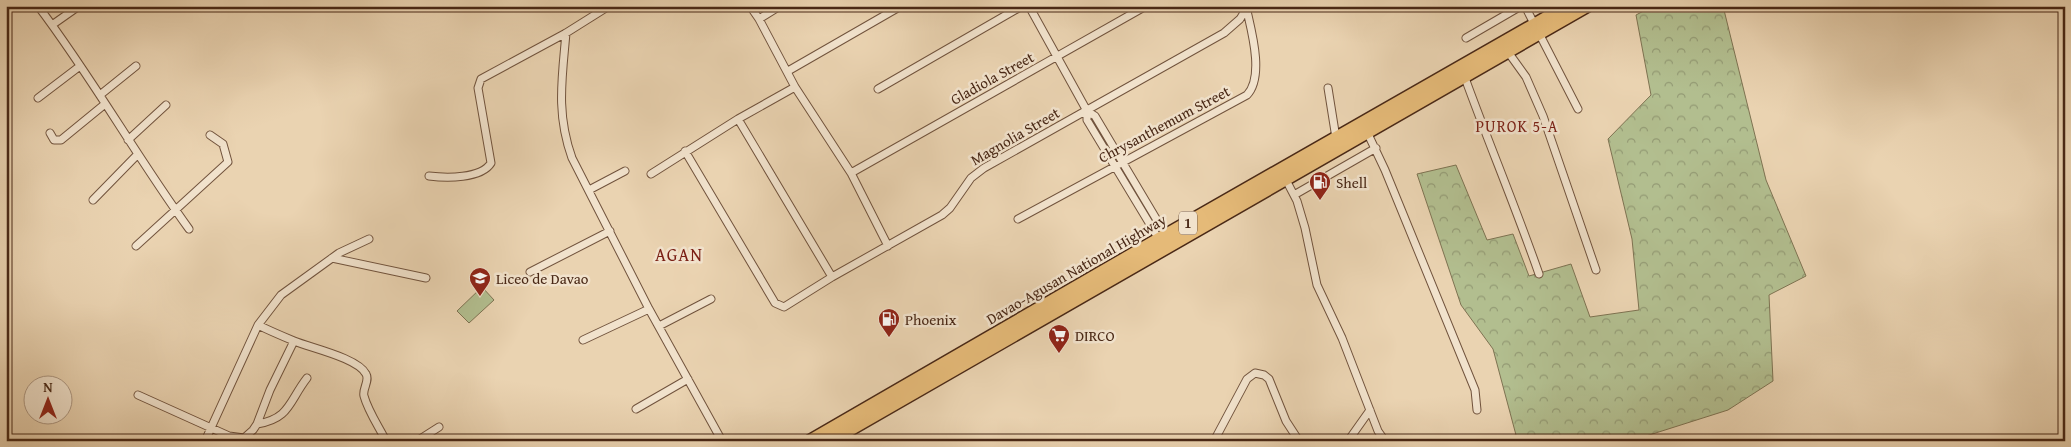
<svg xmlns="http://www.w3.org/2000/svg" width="2071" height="447" font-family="'Gentium Book Plus',serif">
<defs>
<pattern id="forest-crowns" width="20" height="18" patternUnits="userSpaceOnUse" patternTransform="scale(1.25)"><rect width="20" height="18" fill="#b2be8f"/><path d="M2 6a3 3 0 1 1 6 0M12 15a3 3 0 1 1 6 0" fill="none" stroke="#939a74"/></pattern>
</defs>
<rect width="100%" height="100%" fill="#ead3b1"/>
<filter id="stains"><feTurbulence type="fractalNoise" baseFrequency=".004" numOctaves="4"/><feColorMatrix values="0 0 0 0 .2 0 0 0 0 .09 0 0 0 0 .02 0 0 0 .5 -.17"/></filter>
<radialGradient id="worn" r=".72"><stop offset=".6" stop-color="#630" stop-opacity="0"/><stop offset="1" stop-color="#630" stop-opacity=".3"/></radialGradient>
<path fill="url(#forest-crowns)" stroke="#7e7352" d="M1653,6H1723L1766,180L1806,276L1769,295L1773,381L1728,410L1643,437L1641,441H1489L1516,435L1493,349L1461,305L1417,174L1456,165L1487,240L1513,234L1529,276L1571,264L1590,317L1639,310L1632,239L1608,139L1651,95L1636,15Z"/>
<path fill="#b2be8f" stroke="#7e7352" d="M482,287L494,300L469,323L457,311Z"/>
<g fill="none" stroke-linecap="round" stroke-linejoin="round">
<g stroke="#71533d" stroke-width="9">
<path id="street" d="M38,6C92,77 136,156 189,229
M750,6L759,19L795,87L851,173L888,246
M1029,6L1087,111L1095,116L1167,237
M1525,6L1578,109
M759,19L780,6
M52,25L79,6
M566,33C562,79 556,113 572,158L649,309L722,441
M1466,38L1521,6
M1508,52L1526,77L1543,116L1596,270
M788,71L901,6
M1465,78C1489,144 1516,208 1539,274
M1328,88L1336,138
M878,89L1022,6
M100,95L136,66
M38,98L80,66
M1087,111V120L1160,241
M738,119L832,277
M50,133L54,140H61L105,104
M1368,134L1385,170L1475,390L1477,410
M128,140L166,105
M685,151L775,303L784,307L832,277L942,215L950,208L971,178L984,168L1224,33L1240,19L1248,6
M851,173L1146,6
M651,174L738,119L795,87
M429,176C446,178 481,179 491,163L478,88L481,79L566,33L609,6
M1285,178L1297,201L1305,228L1317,285L1342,338L1378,431L1385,441
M589,190L625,171
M1294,195L1376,148
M93,200L137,155
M1018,219L1247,95C1264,77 1252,33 1247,11
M136,246L228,162L223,144L210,135
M332,258L426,278
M530,272L610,231
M258,325C270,331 282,336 294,341C311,348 358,358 366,374C370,381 362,389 364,396C368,411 379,427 386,441
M659,326L711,299
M583,340L649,309
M138,395L229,436L244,438L253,430L257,424L270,390L294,341
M636,409L688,379
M257,424C290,419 289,401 307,378
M205,441L258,325L281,295L339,253L369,239
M417,441L439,427
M1214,441L1247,379L1255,373L1264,375L1269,379L1286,421L1299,441
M1348,441L1370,410"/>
</g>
<g stroke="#492816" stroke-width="15">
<path id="highway" d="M810,441L1159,239L1567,6
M830,441L1587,6"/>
</g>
<use href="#street" stroke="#f1e2cc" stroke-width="7"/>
<use href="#highway" stroke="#e5ba78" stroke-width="12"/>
</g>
<defs>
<g id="fuel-pin" transform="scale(1.125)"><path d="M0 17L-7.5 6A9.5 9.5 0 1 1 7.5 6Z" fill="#8f2418" stroke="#f1e2cc"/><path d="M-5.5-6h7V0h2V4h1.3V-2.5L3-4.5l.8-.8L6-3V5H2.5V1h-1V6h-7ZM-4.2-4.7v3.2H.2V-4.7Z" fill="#fff"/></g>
<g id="school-pin" transform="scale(1.125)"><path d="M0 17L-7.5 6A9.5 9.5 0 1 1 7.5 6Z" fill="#8f2418" stroke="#f1e2cc"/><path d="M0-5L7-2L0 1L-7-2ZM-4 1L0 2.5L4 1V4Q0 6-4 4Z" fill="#fff"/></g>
<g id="supermarket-pin" transform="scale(1.125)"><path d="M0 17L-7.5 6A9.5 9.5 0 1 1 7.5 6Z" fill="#8f2418" stroke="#f1e2cc"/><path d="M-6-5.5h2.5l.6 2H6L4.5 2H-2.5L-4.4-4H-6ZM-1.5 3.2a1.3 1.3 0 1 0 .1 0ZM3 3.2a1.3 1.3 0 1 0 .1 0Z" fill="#fff"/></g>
</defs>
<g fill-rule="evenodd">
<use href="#fuel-pin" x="1320" y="182"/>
<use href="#school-pin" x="480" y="278"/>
<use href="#fuel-pin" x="889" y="319"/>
<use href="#supermarket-pin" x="1059" y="335"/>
</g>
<g text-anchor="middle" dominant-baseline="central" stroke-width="5" stroke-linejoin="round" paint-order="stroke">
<rect fill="#f1e2cc" stroke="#7b604d" stroke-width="1" x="1179" y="211.5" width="18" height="23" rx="4"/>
<g font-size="14" font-weight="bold" fill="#492816">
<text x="1188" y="223">1</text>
</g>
<g font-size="15" fill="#492816" stroke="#f1e2cc">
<text transform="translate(992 78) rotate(-29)">Gladiola Street</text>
<text transform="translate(1164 124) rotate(-28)">Chrysanthemum Street</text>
<text transform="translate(1015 136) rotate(-30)">Magnolia Street</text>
<text transform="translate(1076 269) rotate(-30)">Davao-Agusan National Highway</text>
</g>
<g font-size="15" fill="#492816" stroke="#f1e2cc" text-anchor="start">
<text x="1336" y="182">Shell</text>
<text x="496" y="278">Liceo de Davao</text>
<text x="905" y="319">Phoenix</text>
<text x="1075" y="335">DIRCO</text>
</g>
<g font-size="16" letter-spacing="1" fill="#7a1f14" stroke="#f1e2cc">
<text x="1517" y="126">PUROK 5-A</text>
</g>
<g font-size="18" letter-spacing="1" fill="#7a1f14" stroke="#f1e2cc">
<text x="679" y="254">AGAN</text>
</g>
</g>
<rect width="2071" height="447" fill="none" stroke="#ead3b1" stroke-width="25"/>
<rect x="8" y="8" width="2056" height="432" fill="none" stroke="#492816" stroke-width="2.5"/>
<rect x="12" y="12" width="2046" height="422" fill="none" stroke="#492816"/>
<g transform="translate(48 400)"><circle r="24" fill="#f1e2cc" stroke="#ae9883"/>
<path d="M0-4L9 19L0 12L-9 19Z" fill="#8f2418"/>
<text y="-8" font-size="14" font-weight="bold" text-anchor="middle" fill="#492816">N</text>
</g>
<rect width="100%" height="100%" filter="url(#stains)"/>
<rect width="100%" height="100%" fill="url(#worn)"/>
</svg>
